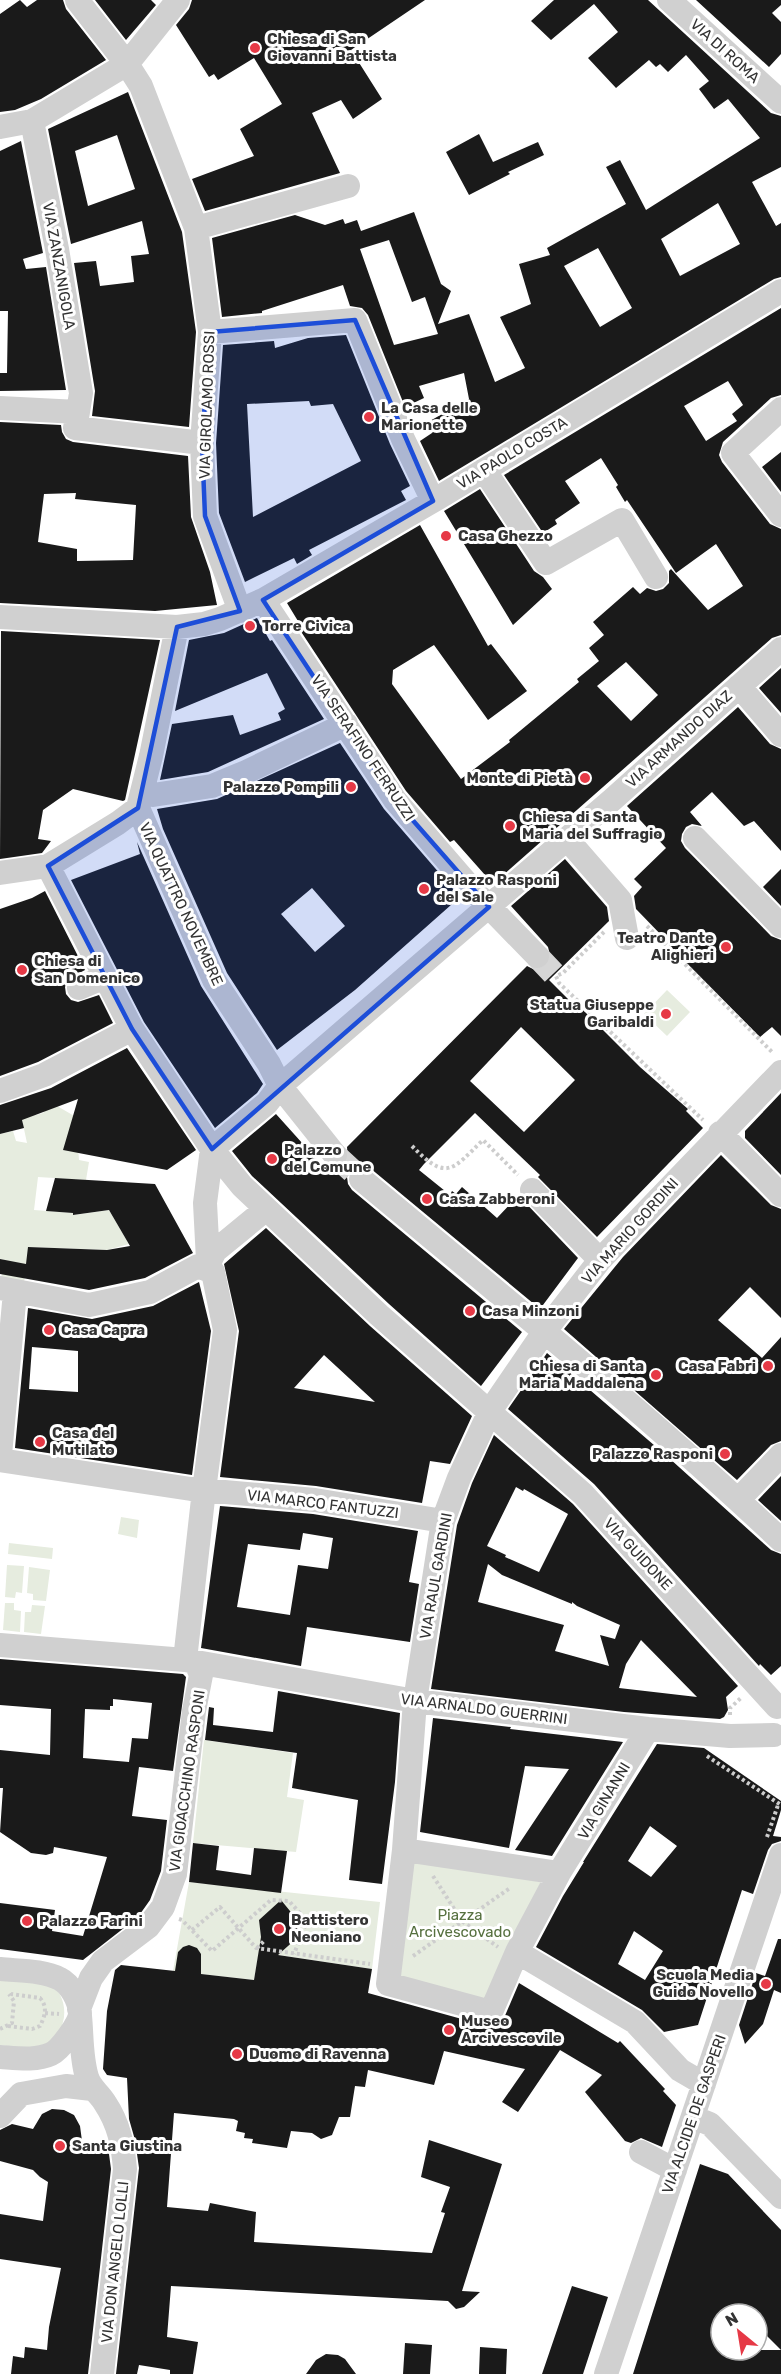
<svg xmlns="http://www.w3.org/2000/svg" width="781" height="2374" font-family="Rubik,sans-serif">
<rect width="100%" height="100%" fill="#fff"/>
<path fill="#e6ecdf" d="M667,990L690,1012L667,1036L644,1014Z
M52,1103L76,1117L79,1160L89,1162L86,1180L38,1177L34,1210L73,1213L74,1215L109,1210L129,1244L107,1250L29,1247L24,1283L1,1279L4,1260L0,1259V1134L13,1131L16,1141L27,1143L21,1115L33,1111L36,1115L43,1113Z
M121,1517L139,1520L137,1538L118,1534Z
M9,1543L53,1548L52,1559L8,1554Z
M7,1565L24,1566L22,1593L16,1592L15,1598L5,1597Z
M29,1567L50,1570L46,1601L33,1600V1594L27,1593Z
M5,1603H14V1610L21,1611L20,1632L3,1630Z
M32,1605L45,1606L41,1634L24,1632L25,1612H31Z
M204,1740L293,1753L287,1797L304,1800L296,1852L193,1843Z
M413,1858L541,1882L486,1999L397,1977Z
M189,1882L380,1902L372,1969L259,1952L254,1980L173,1971Z
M0,1976C12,1977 37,1977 47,1982C69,1993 70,2027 50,2042C37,2052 16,2047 0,2045Z"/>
<path fill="#1a1a1a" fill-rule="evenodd" d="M20,0L27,7L37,0H63L66,9L106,60L41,99L15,110L0,112V14Z
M95,0H151L156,5L126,40Z
M192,0H425L351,50L382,99L353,119L341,100L312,113L340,173L205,211L192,179L254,156L240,129L282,104L254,58L218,80L214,74L209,77L176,25L189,9Z
M554,0H648L771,113L781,116V167L752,182L776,226L781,223V277L774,279L439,481L420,441L432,433L428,422L469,399L464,373L419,386L424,398L405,407L368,315L362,308L350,306L343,285L262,311V313L222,317L212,238L295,215L325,225L343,219L345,224L357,220L361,231L414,212L441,284L451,291L438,324L469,314L495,382L525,368L500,317L531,304L519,264L550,255L547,248L626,204L606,167L620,160L646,210L760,138L728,99L714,109L699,89L709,81L686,55L668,72L660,64L656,67L649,60L616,88L588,58L618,32L594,4L551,40L531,21ZM718,203L740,244L680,276L661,239ZM389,240L412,302L425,297L438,334L394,345L360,249ZM598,248L632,308L600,327L564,266Z
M696,0H781V5L772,13L781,22V54L769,67Z
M128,92L182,232L196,332L189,427L92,416L95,391L74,263L96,261L100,286L134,282L131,256L149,254L142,221L71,244L48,129ZM117,135L135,189L88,206L75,151Z
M479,134L493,162L538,142L544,155L508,172L510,174L469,195L446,152Z
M21,141L43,253L23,259L26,269L46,267L66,390L0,391V373H7L8,311H0V151Z
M781,308V395L771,398L723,442L719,455L722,462L770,524L781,529V635L772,638L493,884L454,840L450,842L406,791L298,627L301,626L287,603L420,525L488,646L491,644L527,691L488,720L434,645L393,670L392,684L461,779L510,742L509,740L579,682L577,679L599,661L589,648L604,635L593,622L633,587L640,594L647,588L656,591L663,589L669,583V571L671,569L708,610L743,586L716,544L676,573L627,500L625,502L616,487L618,485L601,458L565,481L580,503L555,520L557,524L543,533L504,475ZM728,381L743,405L732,414L737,421L706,441L684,406ZM626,662L658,695L631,721L597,686Z
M346,335L390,444L410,486L401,491L406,500L309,550L312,555L297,564L294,558L245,582L219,513L216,443L223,345L274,341L275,348L308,338ZM309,401L311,406L333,404L361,461L253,517L247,404Z
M0,422L61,425L62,432L66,439L73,442L188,456L191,517L210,572L217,605L155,611L0,603ZM76,493L75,499L136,505L133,560L77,561V549L38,542L44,494Z
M781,452V492L762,467Z
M480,489L534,571L543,577L552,589L513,625L444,511Z
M257,618L270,641L272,640L324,719L208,772L160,780L172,724L233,715L240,735L281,720L278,713L285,709L267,673L175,711L189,640L224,633Z
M1,631L160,640L125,800L123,801L73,789L43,810L38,839L51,841L42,853L0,859Z
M781,668V713L759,688Z
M738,707L770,744L781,749V851L754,821L744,826L712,792L690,812L702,826L692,824L686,827L682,834L681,841L685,848L771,936L781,940V1036L772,1027L760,1037L666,942L667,941L636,909L634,896L642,887L634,879L666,848L627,806Z
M340,743L384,809L460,897L355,990L277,1050L227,973L163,829L157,809L217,799ZM312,888L345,926L315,952L281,914Z
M137,842L201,986L263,1084L257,1093L215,1128L144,1022L71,880L140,854Z
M565,859L607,907L609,921L549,980L570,1001L573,1000L640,1067L688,1109L686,1111L703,1128L597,1237L538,1177L540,1175L475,1113L424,1164L419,1170L450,1195L452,1191L456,1194L462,1187L497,1218L512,1202L514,1203L520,1197L578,1258L540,1309L370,1168L363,1165L350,1170L347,1177L348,1184L352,1190L522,1332L481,1386L389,1304L252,1176L232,1151L276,1114L321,1164L323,1162L329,1168L337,1169L344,1166L348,1160L347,1147L527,966L533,969L540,970L547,966L551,959L548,947L511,906ZM521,1027L575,1080L524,1132L470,1081Z
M781,869V906L763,887Z
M45,891L85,970L68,979L65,987L66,994L71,1000L78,1002L99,995L113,1023L38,1062L0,1076V909L32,898Z
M127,1048L196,1150L167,1170L63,1150L78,1099L22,1120L24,1128L0,1134V1105L51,1088Z
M781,1093V1175L745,1138V1131Z
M721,1155L771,1205L781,1209V1318L750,1287L718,1320L762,1358L781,1337V1441L771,1445L737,1480L564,1329L623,1257Z
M55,1178L155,1184L193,1253L145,1278L89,1290L0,1274V1259L26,1264L28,1247L107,1250L130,1246L109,1210L73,1215V1213L46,1211Z
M266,1228L370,1326L472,1416L450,1464L430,1461L422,1503L316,1486L220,1477L239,1331L224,1264ZM324,1355L375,1402L294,1388Z
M199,1282L211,1331L192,1475L15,1448L28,1308L92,1319L153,1306ZM32,1347L78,1351V1392L29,1389Z
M547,1353L669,1458L771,1550L781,1554V1666L771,1675L760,1664L759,1666L594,1484L508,1409Z
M494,1435L573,1504L738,1686L726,1697L728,1710L724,1717L720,1719L624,1712L431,1689L457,1525L472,1483ZM516,1487L523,1491L524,1489L568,1514L539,1572L505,1557L506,1555L487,1546ZM488,1564L502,1575L572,1604V1602L577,1606L620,1625L615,1639L600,1635L609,1666L555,1651L564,1625L478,1602ZM641,1640L697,1697L619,1688L626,1664Z
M781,1476V1521L758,1500Z
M220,1506L313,1514L418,1531L409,1582L419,1584L410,1642L307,1627L301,1666L201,1648ZM303,1533L333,1538L328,1569L298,1565L290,1615L237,1607L248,1544L300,1550Z
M0,1659L183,1674L186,1677L173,1771L139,1767L132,1816L167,1820L161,1871L150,1900L138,1917L83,1960L0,1949V1903L55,1910L52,1931L83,1936L107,1857L54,1847L53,1853L46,1855L31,1853L0,1832L3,1788H0V1750L50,1755L51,1709L0,1705ZM113,1699L152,1703L148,1739L132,1738L129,1762L83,1758L85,1709L110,1710V1706H113Z
M278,1691L400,1713L395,1782L382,1884L349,1880L358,1800L292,1788L297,1753L205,1740L209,1707L214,1708L213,1725L273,1732Z
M433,1718L511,1727L510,1729L623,1742L552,1856L515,1850L569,1769L525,1766L509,1848L420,1832Z
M657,1744L704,1748L781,1801V1810L773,1836L781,1837V1841L772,1844L768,1850L753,1894L742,1890L698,2025L664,2032L642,2010L536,1947L563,1896L584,1862H583ZM650,1826L677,1846L651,1877L628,1861ZM634,1931L663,1951L645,1980L618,1964Z
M193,1843L219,1846L216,1870L251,1875L254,1848L287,1851L281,1893L189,1882Z
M281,1900L299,1922L298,1937L278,1955L372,1969L368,1993L487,2026H497L504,2018L519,1983L618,2043L620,2041L665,2089L663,2091L676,2105L662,2147L641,2138L631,2143L625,2141L585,2092L602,2075L560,2050L518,2112L502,2102L525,2069L444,2051L434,2085L368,2070L365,2087L355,2086L350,2117H339L332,2135L321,2139L312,2133L291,2131L287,2148L252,2143L253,2139L244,2138L245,2133L236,2131L238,2121L234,2119L174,2113L167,2207L208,2211L210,2203L256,2212L254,2242L432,2253L445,2213L441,2212L450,2187L421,2177L429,2140L502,2164L462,2291L480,2292L464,2307L456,2309L448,2301L171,2286L167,2337L198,2342L193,2374H170V2370L139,2365L137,2374H116L139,2168L135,2140L129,2119L127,2078L107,2075L103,2069L107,2011L115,1970L121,1965L175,1971L178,1952L183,1947L189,1945L197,1948L201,1954V1974L254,1980L261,1937L259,1920Z
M778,1939H781V1993L774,1990L763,2024L745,2044L739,2025L756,1973L765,1976Z
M52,2109L64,2110L74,2115L80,2126L82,2141L107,2144L109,2154L111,2169L88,2374H11L13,2356L24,2358L25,2347L47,2350L49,2327L61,2268L0,2259V2214L43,2221L48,2182L40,2177L33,2170L0,2161V2130L12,2124L33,2129L42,2114Z
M700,2164L728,2174L781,2230V2374H633ZM721,2314H757V2326L781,2350H721Z
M572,2286L608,2297L583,2374H542Z
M405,2343L432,2345L430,2374H403Z
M480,2347L507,2349L506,2374H479Z
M326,2354L338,2355L345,2359L356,2374H306L316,2360Z"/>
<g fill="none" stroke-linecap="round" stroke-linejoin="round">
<path stroke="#d6d6d6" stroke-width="24" stroke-dasharray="24 12" stroke-linecap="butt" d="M537,956L556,976
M335,1155L361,1179"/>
<path stroke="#cdcdcd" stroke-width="4" stroke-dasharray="3 3" stroke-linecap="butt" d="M647,926L773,1053
M604,932L563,973L556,976L559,983L703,1120
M412,1146C447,1182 452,1170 483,1140L518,1175
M730,1715V1708L741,1698
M707,1756L781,1805
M767,1837L778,1805
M433,1876L462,1921L498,1947
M179,1919L182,1920L212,1951L271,1900L289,1901L307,1921L294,1954
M192,1930L220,1907L256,1948L370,1964
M257,1948L264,1941
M413,1956L510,1888
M45,2013L59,2014
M8,2026L32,2029L40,2026C45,2016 48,2007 40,1998L11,1994
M0,2029L12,2023L14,2001L9,1994"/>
<path stroke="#d0d0d0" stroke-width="24" d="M77,0L127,64L141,86L196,228L210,332L202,443L205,516L240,611
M669,0L781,102
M32,121L57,249L81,393L78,412
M0,127L32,121L127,64L178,0
M196,228L348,186
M210,332L355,320L403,439L433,501
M0,408L78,412L75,428L202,443
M781,409L733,453L781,515
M484,470L546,563L622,520L656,577
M263,600L395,800L471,888L537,956
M0,617L177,627L204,624L220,619L263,600L433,501L781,291
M177,627L151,756L138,808L214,980L269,1064L280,1086L267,1103L212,1149
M739,686L781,735
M153,795L212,786L246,772L346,724
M695,838L781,926
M567,839L620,900L627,938
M48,866L132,1029L212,1149L242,1186L379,1315L583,1494L777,1707
M0,873L48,866L118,823L138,808
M79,988L105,977
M0,1091L44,1075L132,1029
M720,1133L781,1195
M335,1155L280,1086L612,800L781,649
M361,1179C503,1297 647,1414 781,1540
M532,1190L600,1260
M208,1260L205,1203L212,1149
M206,1269L215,1251L265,1210
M0,1288L89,1305L150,1292L198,1266L213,1272L225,1330L204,1490L185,1660
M0,1455L15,1292
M0,1460L191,1489L315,1500L443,1521
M738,1500L781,1455
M0,1645L185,1660L415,1701L648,1729L730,1736L774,1735
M404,1850L415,1701L443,1521L459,1478L490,1411L544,1332L600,1260L781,1072
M404,1850L559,1873L517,1952L491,2012L388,1984Z
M559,1873L648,1729
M517,1952L635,2022L680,2070L704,2084
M0,1969C18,1971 43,1970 60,1979C70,1984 80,2001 80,2014C80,2023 60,2050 51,2054C36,2061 16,2058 0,2057
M79,2009L91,1978L103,1961L148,1927L163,1907L175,1874L194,1711L201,1675L196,1663
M80,2016C82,2036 81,2058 87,2077C90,2088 99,2093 105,2103C119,2124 123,2145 125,2169L102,2374
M21,2094L66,2086L92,2089
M0,2116L21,2094
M693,2117L710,2124L781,2197
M641,2152L675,2170
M606,2374L781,1855"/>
</g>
<path fill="#1d4ed8" fill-opacity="0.2" stroke="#1d4ed8" stroke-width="4.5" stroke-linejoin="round" d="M355,320L433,501L263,600L395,800L489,907L212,1149L132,1029L48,866L138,808L177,627L240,611L205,516L202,443L210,332Z"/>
<g fill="#e63946" stroke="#fff" stroke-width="2">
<circle cx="255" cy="48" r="6"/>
<circle cx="369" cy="417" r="6"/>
<circle cx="446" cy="536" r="6"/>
<circle cx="250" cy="626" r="6"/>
<circle cx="585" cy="778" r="6"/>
<circle cx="351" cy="787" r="6"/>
<circle cx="510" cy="826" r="6"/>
<circle cx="424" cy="889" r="6"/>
<circle cx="726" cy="947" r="6"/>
<circle cx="22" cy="970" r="6"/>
<circle cx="666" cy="1014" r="6"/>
<circle cx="272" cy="1159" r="6"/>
<circle cx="427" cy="1199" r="6"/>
<circle cx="470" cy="1311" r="6"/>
<circle cx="49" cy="1330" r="6"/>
<circle cx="768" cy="1366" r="6"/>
<circle cx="656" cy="1375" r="6"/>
<circle cx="40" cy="1442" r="6"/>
<circle cx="725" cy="1454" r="6"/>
<circle cx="27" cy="1921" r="6"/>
<circle cx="279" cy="1929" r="6"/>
<circle cx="766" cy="1984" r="6"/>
<circle cx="449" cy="2030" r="6"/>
<circle cx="237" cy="2054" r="6"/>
<circle cx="60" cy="2146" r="6"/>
</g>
<g text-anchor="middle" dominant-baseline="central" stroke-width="6" stroke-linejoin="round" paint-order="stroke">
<g font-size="15" font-weight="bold" fill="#333" stroke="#fff" text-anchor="start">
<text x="267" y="39">Chiesa di San<tspan x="267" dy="17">Giovanni Battista</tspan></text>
<text x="381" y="408">La Casa delle<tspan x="381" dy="17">Marionette</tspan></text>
<text x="458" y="536">Casa Ghezzo</text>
<text x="262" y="626">Torre Civica</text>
<text x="573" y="778" text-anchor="end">Monte di Pietà</text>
<text x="339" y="787" text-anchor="end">Palazzo Pompili</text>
<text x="522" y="817">Chiesa di Santa<tspan x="522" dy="17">Maria del Suffragio</tspan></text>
<text x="436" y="880">Palazzo Rasponi<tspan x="436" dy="17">del Sale</tspan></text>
<text x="714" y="938" text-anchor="end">Teatro Dante<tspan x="714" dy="17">Alighieri</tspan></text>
<text x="34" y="961">Chiesa di<tspan x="34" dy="17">San Domenico</tspan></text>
<text x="654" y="1005" text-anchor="end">Statua Giuseppe<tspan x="654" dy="17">Garibaldi</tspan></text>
<text x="284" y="1150">Palazzo<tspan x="284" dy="17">del Comune</tspan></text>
<text x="439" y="1199">Casa Zabberoni</text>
<text x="482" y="1311">Casa Minzoni</text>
<text x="61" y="1330">Casa Capra</text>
<text x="644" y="1366" text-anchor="end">Chiesa di Santa<tspan x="644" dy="17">Maria Maddalena</tspan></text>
<text x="756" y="1366" text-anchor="end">Casa Fabri</text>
<text x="52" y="1433">Casa del<tspan x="52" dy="17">Mutilato</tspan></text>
<text x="713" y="1454" text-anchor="end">Palazzo Rasponi</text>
<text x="291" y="1920">Battistero<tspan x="291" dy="17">Neoniano</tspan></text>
<text x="39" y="1921">Palazzo Farini</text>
<text x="754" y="1975" text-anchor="end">Scuola Media<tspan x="754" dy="17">Guido Novello</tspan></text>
<text x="461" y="2021">Museo<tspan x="461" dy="17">Arcivescovile</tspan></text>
<text x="249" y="2054">Duomo di Ravenna</text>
<text x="72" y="2146">Santa Giustina</text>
</g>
<g font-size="15" fill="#333" stroke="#fff">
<text transform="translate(725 51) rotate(42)">VIA DI ROMA</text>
<text transform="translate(59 266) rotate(80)">VIA ZANZANIGOLA</text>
<text transform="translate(207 405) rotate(-88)">VIA GIROLAMO ROSSI</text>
<text transform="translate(512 453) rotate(-31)">VIA PAOLO COSTA</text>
<text transform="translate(679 739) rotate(-42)">VIA ARMANDO DIAZ</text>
<text transform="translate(363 748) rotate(56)">VIA SERAFINO FERRUZZI</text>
<text transform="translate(181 904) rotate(65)">VIA QUATTRO NOVEMBRE</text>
<text transform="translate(630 1231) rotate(-48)">VIA MARIO GORDINI</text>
<text transform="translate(323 1504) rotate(7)">VIA MARCO FANTUZZI</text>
<text transform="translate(638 1554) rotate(47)">VIA GUIDONE</text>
<text transform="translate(436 1576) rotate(-80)">VIA RAUL GARDINI</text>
<text transform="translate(484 1709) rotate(7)">VIA ARNALDO GUERRINI</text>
<text transform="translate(187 1781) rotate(-82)">VIA GIOACCHINO RASPONI</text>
<text transform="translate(604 1801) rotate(-59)">VIA GINANNI</text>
<text transform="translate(694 2114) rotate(-71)">VIA ALCIDE DE GASPERI</text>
<text transform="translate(115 2262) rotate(-84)">VIA DON ANGELO LOLLI</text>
</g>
<g font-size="15" fill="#56703f" stroke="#fff">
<text x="460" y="1915">Piazza<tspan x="460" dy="17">Arcivescovado</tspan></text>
</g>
</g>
<g transform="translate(739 2332) rotate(330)"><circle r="28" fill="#ffffff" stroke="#adadad" stroke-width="1.5"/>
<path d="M0-4.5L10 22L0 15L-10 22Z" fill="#e63946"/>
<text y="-9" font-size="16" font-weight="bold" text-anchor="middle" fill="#333333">N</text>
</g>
</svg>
